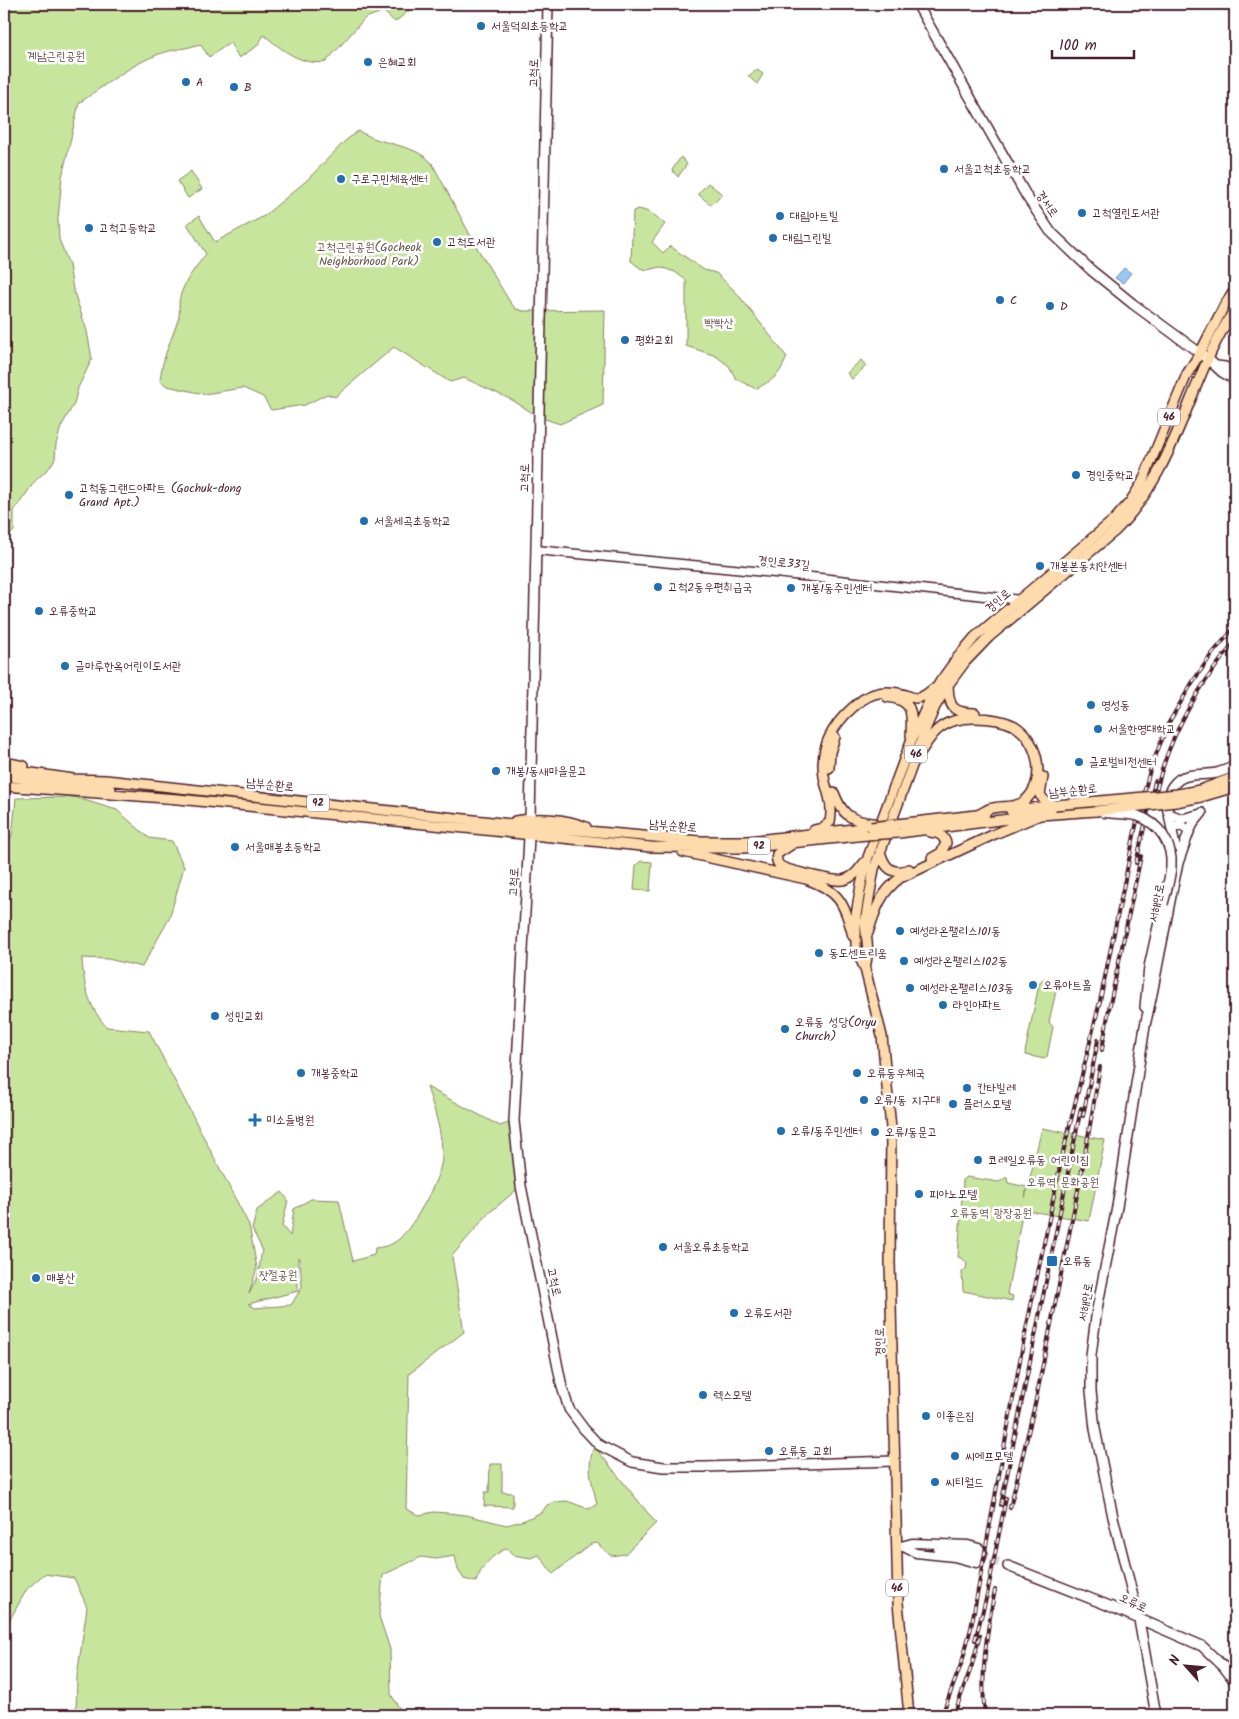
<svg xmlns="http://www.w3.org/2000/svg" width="1239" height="1719" font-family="Kalam,'Poor Story',sans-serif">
<rect width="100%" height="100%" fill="#fff"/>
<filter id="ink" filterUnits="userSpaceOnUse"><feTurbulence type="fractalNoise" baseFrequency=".02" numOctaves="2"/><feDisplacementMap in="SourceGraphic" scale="10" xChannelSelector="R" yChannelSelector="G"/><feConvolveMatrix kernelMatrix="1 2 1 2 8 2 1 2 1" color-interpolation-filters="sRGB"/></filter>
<g filter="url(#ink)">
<path fill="#c7e59d" stroke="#888264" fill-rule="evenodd" d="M4,4H417L395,22L384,12L383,9L379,13L365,18L326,62C302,66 282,50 264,35L257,46L239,58L230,43L209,57L200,44C187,49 172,49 159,54C130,65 104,86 79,103L62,177L58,219L59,239L69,265L73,289L87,331L92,359L78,388L74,404L61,427L56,444L55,459L49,468L35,481L14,511V531L4,541Z
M757,70L763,74L757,84L748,76Z
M358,131C365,134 372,138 379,140C398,146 418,148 432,163L476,246L510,302L516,309L524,311L605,310L603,405L560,424L539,417L512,400L464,378L450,382L394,347L335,397L327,394L305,405L271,410L263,397L243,388L204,394L167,386L160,381C162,357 172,339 179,317C180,311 178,304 180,297C184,281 196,267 206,254L187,224L199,216L215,242L264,216L306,181L345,141Z
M681,157L687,164L678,177L672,170Z
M191,171L202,189L188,198L177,181Z
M708,183L722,194L711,205L698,194Z
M638,209C650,211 656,216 665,224L652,242L663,253L670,246L704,270L716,273L736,292L787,357C778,378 775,378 756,389L736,379L729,366L716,356L686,346V280L675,272L660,267L647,270L640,268L631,261L633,211Z
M861,360L866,366L852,379L847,373Z
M74,797L117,810L149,838L172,841L184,867L169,919L142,967L108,959L82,958C83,983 89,1009 107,1027L149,1031L249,1225L257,1268L249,1294L258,1276L262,1249L252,1229L257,1210L282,1192L288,1200L282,1226L290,1236L294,1209L311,1199L339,1200L353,1261L374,1255L375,1248C384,1247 392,1245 399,1239C414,1226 441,1178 442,1158C443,1134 434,1109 427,1087L500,1126L514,1121L521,1186L488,1214L452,1256L464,1332L409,1374L406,1509L419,1515L434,1512L448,1513L466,1515L507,1525L525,1520L542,1512L547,1505L555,1502L567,1501L589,1509L597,1504C592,1482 586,1468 594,1446L656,1523L625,1554L611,1556L597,1543L591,1544L553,1574L539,1555L531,1558L513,1555L507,1548C491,1556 482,1565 476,1582L464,1579L458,1570L455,1556L436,1559L421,1557L383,1575L379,1616L390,1649L391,1694L403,1715H76L77,1676L87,1607L74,1578L44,1574L27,1589L4,1630V847L12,836L16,798ZM298,1257L300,1261L302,1287L291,1305L255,1308L248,1304L298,1291Z
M641,861L652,862L650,891L634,890L636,865Z
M1043,979L1055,982L1057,987L1049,1022L1053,1027L1047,1057L1044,1059L1026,1055L1025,1052L1039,984Z
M1042,1128L1105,1140L1089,1221L1023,1210L1007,1294L1013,1296L1012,1301L963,1291L962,1272L966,1269L967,1264L963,1259L958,1257L963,1180L967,1177L999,1182L1007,1177L1008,1183L1027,1187L1025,1198Z
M490,1464H502V1492L513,1493V1507L484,1506L485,1492H489Z"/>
<path fill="#9ac8f5" stroke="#7a84a4" d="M1124,268L1131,273L1123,283L1115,278Z"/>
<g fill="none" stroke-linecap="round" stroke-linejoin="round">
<path stroke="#dbd2d5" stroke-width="9" stroke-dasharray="9 4.5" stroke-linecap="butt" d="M978,1555L1008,1566"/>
<g stroke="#4a1f2b" stroke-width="11">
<path id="tertiary" d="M536,550L775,573L1021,600
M912,1543L968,1545L979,1548L983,1553L981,1560L976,1563L954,1557L916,1553L901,1546Z
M938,1548L978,1555"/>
</g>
<g stroke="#4a1f2b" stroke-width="12">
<path id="secondary" d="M548,4L530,818L514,1121L521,1186L562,1387L569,1409L584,1429L599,1445L632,1462L663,1467H705L894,1461
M917,4L1027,197L1050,231L1091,270L1133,304L1208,359L1222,372L1235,380
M1217,366L1225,367L1235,373
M1169,814L1178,863
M1201,814L1182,819L1169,814C1166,806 1165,800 1169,792C1180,769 1197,777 1217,773C1223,771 1229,769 1235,766
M1172,830C1177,823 1185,826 1189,832
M1145,1007L1149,967L1163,904
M1008,1566L1107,1605L1202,1646L1224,1667L1235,1682
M1156,1715L1139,1620L1113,1517L1095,1429L1091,1391V1355L1097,1309L1117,1207L1145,1026L1152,994L1171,896L1178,863L1189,832L1193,824L1202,813"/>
</g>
<g stroke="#4a1f2b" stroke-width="12">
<path id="primary" d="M948,685C949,707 952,713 975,713
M887,697C914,700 912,713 911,736
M920,753C926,744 932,733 941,727C951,720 963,718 974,718C988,718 1002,719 1015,726C1039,741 1048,784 1023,802C1013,809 1000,805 989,809C986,810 983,813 979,814
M4,762L24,766
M829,768L830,752L835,737
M4,769L73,779L106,780L530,826L700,841H748L871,827
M4,776L111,789
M1043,777L1040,795L1046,802L1055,805
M4,786L178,799L651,847L744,848L867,835
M834,793C842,814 850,821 873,823
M1178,794L1200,790L1235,777
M1176,802L1201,797L1235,787
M1011,811L1053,805
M515,821C537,817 565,818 586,827
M897,824L985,814
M814,830L822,828L830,822C833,807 829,796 825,782C817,747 835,720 862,700C875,691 890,690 906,695C909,696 913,698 916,698C923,698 928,693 933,689
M930,832C938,833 943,834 946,843L941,853L932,858
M899,833L1040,815L1096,811
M791,845L777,854C776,858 776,861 779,865C784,870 836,882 843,880C853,878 858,871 864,863
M880,851C884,867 892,876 909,869
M683,852L806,879C840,891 844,903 853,936
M868,933C875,911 880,893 900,878L997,833L1040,815
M865,969L868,951L865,922L874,869L926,728L935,707L948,685L965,662L989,637L1115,531C1178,469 1188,380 1235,309
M909,1715L898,1603L890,1262L891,1128L882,1036L865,969L856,949V915L861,885L868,857L911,741L930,699L940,682L958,657L975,637L1115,519L1130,502L1142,483L1187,374L1200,353L1224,306L1235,290"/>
</g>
<use href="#tertiary" stroke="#fff" stroke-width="8"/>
<use href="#secondary" stroke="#fff" stroke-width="9"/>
<use href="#primary" stroke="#fedbac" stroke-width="9"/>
<g stroke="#4a1f2b" stroke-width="4">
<path id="rail" d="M1157,788C1170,733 1199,685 1235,642
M1136,863L1155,781
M1102,1050L1109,1009L1141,856
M1083,1116L1098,1040
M1001,1505L1081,1108
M1010,1508L1035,1404L1084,1160L1100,1067
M975,1640L987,1595L1006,1498
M942,1715L962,1662L971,1628L1023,1344L1062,1157L1100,1001L1138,816L1150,770L1168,724L1192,683L1212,654L1235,627
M954,1715L972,1665L980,1635
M985,1715C980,1675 987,1630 995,1590"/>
</g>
<use href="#rail" stroke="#fff" stroke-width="2" stroke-dasharray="5.5" stroke-linecap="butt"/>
<g stroke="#4a1f2b" stroke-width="12" stroke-linecap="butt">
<path id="secondary-bridge" d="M1103,812C1115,814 1127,813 1138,816C1159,823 1173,844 1171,867C1170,879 1166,892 1163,904"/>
</g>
<g stroke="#4a1f2b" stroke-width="12" stroke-linecap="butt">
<path id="primary-bridge" d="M1055,805L1178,794
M1096,811L1176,802
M871,827L897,824
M867,835L899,833"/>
</g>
<use href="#secondary-bridge" stroke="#fff" stroke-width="9"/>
<use href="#primary-bridge" stroke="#fedbac" stroke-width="9"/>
</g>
</g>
<g fill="#1f6fb2" stroke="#fff" stroke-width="2">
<circle cx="481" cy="26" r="5"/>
<circle cx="368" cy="62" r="5"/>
<circle cx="186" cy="82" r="5"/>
<circle cx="234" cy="87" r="5"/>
<circle cx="944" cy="169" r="5"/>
<circle cx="341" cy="179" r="5"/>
<circle cx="1082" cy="213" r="5"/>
<circle cx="780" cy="216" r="5"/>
<circle cx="89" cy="228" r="5"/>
<circle cx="773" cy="238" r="5"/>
<circle cx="437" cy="242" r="5"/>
<circle cx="1000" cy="300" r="5"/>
<circle cx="1050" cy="306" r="5"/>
<circle cx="625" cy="340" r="5"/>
<circle cx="1076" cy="475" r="5"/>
<circle cx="69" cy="495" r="5"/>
<circle cx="364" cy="521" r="5"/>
<circle cx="1040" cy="566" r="5"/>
<circle cx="658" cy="587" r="5"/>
<circle cx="791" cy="588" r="5"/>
<circle cx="39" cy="611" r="5"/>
<circle cx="65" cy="666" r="5"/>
<circle cx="1091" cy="705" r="5"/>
<circle cx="1098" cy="729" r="5"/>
<circle cx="1079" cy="762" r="5"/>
<circle cx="496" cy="771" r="5"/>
<circle cx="235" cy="847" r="5"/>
<circle cx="900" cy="931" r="5"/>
<circle cx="819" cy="953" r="5"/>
<circle cx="904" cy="961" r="5"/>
<circle cx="1033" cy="985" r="5"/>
<circle cx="910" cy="988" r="5"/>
<circle cx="943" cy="1005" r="5"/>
<circle cx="215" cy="1016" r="5"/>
<circle cx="785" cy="1029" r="5"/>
<circle cx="301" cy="1073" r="5"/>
<circle cx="857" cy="1073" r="5"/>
<circle cx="967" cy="1088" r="5"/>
<circle cx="864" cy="1100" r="5"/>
<circle cx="953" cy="1104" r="5"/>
<path d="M252.5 1112.5h5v5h5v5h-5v5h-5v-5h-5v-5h5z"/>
<circle cx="781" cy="1131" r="5"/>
<circle cx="875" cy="1132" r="5"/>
<circle cx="978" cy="1160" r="5"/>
<circle cx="919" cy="1194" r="5"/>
<circle cx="663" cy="1247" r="5"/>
<rect x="1046" y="1255" width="12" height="12" rx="2.5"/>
<circle cx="36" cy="1278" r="5"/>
<circle cx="734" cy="1313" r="5"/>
<circle cx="703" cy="1395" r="5"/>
<circle cx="926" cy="1416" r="5"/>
<circle cx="769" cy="1451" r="5"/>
<circle cx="955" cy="1456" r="5"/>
<circle cx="935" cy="1482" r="5"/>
</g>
<g text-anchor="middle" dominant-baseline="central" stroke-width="5" stroke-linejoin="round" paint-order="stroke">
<g fill="#fff" stroke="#80626b" stroke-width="1">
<rect x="1158" y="408.5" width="22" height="17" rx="4"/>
<rect x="905" y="745.5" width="22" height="17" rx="4"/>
<rect x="307" y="794.5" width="22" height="17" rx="4"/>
<rect x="748" y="837.5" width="22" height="17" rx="4"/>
<rect x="886" y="1579.5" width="22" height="17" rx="4"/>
</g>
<g font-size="11" font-weight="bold" fill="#4a1f2b">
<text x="1169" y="417">46</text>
<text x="916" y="754">46</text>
<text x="318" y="803">92</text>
<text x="759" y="846">92</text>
<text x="897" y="1588">46</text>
</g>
<g font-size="12" fill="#4a1f2b" stroke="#fff" text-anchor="start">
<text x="491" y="26">서울덕의초등학교</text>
<text x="378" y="62">은혜교회</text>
<text x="196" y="82">A</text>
<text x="244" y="87">B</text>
<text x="954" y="169">서울고척초등학교</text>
<text x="351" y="179">구로구민체육센터</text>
<text x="1092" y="213">고척열린도서관</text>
<text x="790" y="216">대림아트빌</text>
<text x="99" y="228">고척고등학교</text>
<text x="783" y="238">대림그린빌</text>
<text x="447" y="242">고척도서관</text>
<text x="1010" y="300">C</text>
<text x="1060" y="306">D</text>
<text x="635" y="340">평화교회</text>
<text x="1086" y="475">경인중학교</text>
<text x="79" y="488">고척동그랜드아파트 (Gochuk-dong<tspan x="79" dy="14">Grand Apt.)</tspan></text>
<text x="374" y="521">서울세곡초등학교</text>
<text x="1050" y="566">개봉본동치안센터</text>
<text x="668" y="587">고척2동우편취급국</text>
<text x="801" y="588">개봉1동주민센터</text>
<text x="49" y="611">오류중학교</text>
<text x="75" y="666">글마루한옥어린이도서관</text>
<text x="1101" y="705">영성동</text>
<text x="1108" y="729">서울한영대학교</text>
<text x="1089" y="762">글로벌비전센터</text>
<text x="506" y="771">개봉1동새마을문고</text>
<text x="245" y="847">서울매봉초등학교</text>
<text x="910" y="931">예성라온팰리스101동</text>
<text x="829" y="953">동도센트리움</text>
<text x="914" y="961">예성라온팰리스102동</text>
<text x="1043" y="985">오류아트홀</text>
<text x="920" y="988">예성라온팰리스103동</text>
<text x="953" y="1005">라인아파트</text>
<text x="225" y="1016">성민교회</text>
<text x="795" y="1022">오류동 성당(Oryu<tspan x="795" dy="14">Church)</tspan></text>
<text x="311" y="1073">개봉중학교</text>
<text x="867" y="1073">오류동우체국</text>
<text x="977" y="1088">칸타빌레</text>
<text x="874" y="1100">오류1동 지구대</text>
<text x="963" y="1104">플러스모텔</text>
<text x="266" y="1120">미소들병원</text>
<text x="791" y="1131">오류1동주민센터</text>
<text x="885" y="1132">오류1동문고</text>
<text x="988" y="1160">코레일오류동 어린이집</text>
<text x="929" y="1194">피아노모텔</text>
<text x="673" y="1247">서울오류초등학교</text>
<text x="1063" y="1261">오류동</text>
<text x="46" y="1278">매봉산</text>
<text x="744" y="1313">오류도서관</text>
<text x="713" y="1395">렉스모텔</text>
<text x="936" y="1416">이좋은집</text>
<text x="779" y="1451">오류동 교회</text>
<text x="965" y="1456">씨에프모텔</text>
<text x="945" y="1482">씨티월드</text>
</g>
<g font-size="12" fill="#695048" stroke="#fff">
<text x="56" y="56">계남근린공원</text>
<text x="369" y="247">고척근린공원(Gocheok<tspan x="369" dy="14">Neighborhood Park)</tspan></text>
<text x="719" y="323">빡빡산</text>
<text x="1063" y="1182">오류역 문화공원</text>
<text x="991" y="1213">오류동역 광장공원</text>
<text x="278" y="1275">잣절공원</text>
</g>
<g font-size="12" fill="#4a1f2b" stroke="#fff">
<text transform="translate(534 73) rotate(-89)">고척로</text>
<text transform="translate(1047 204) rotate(56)">경서로</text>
<text transform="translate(525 478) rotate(-89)">고척로</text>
<text transform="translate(784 563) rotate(6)">경인로33길</text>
<text transform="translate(998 601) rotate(-40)">경인로</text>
<text transform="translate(270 785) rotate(6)">남부순환로</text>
<text transform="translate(1073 791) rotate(-6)">남부순환로</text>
<text transform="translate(673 826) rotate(5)">남부순환로</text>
<text transform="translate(514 882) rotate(-87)">고척로</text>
<text transform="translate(1157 903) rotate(-79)">서해안로</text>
<text transform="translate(554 1282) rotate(78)">고척로</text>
<text transform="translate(1086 1302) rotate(-80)">서해안로</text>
<text transform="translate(880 1342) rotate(-91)">경인로</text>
<text transform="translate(1133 1603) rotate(25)">오류로</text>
</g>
</g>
<rect width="1239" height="1719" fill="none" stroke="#fff" stroke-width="20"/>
<rect x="10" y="10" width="1219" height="1699" fill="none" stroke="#4a1f2b" stroke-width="2" filter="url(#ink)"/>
<g transform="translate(1186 1666) rotate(297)" stroke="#ffffff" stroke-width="4" paint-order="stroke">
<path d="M0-4L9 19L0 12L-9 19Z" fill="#4a1f2b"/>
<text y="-8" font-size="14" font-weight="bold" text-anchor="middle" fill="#4a1f2b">N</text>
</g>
<path d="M1052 50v8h82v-8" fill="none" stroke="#4a1f2b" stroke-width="2.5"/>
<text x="1059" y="50" font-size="15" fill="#4a1f2b" stroke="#ffffff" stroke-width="4" paint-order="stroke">100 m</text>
</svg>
